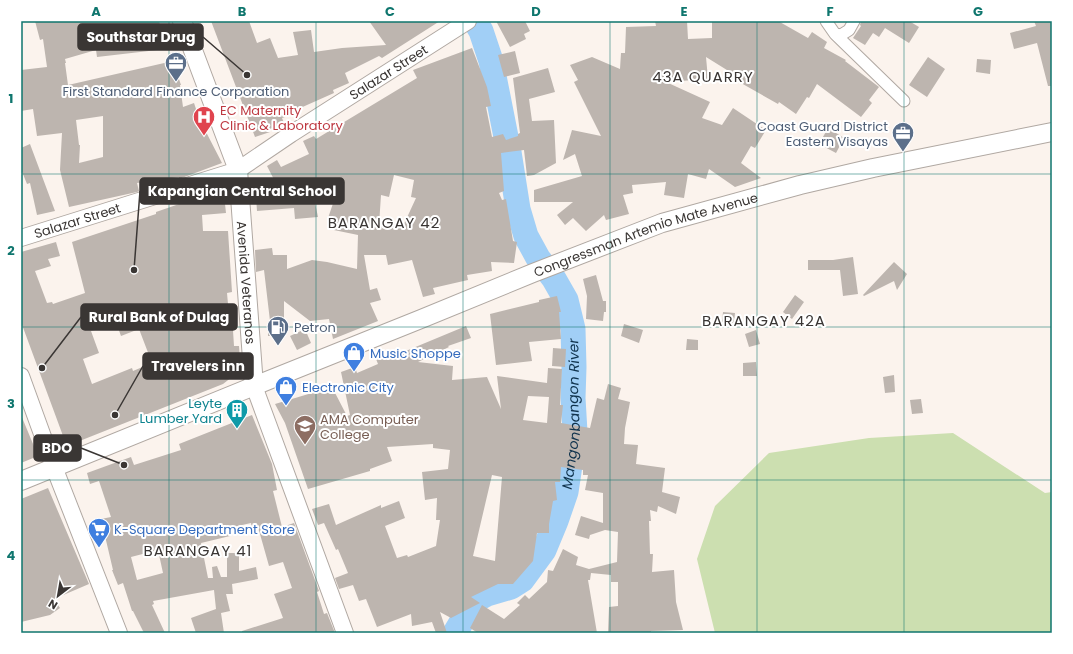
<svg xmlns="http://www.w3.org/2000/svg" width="1073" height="654" font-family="Poppins,sans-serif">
<rect width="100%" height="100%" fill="#fbf3ed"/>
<path fill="#ccdfb0" d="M953,433L1045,493L1052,492V633H715L697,559L715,506L769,453L869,438Z"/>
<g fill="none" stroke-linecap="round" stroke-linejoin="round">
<path stroke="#a1cff6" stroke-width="25" id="s1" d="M455,633L474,601L487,594L511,587L522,580L544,550L556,521L566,492L575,432L573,398L574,367L573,329L566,300L554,279L538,258L526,236L518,209L509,152L491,61L481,31L475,21"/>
</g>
<path fill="#bdb5af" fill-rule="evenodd" d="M35,21H159L166,49L97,57L96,50L65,59L66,63H65L68,85L173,61L181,85H180L183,107L194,103L203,130H205L222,163L179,179V177L137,183L139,191L137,192L69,207L60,170L62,133L37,136L33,109L21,111V70L47,67L43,39L40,40ZM103,116V157L79,163L80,145H79L76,120Z
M211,21H249L257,43L270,38L278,58L298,55L293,32L311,30L314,52L342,48L386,45L369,21H440L382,58L379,56L345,73L349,83L333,90L334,93L298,109L299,112L282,118L284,123L270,129V132L255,137Z
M496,21H525L530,31L524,34L526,39L510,47Z
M655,21H687L688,39L712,38V21H778L808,38L812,32L827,42L824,48L846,60L845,61L879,87L869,100L872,103L861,117L817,84L809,98L807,97L796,114L779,102L778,104L741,83L743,80L706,57L708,79L666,82L710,102L702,118L722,125L733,108L766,130L755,148L751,146L741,163L761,178L735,187L709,169L706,179L688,174L684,198L664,195L666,182L632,185L633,193L623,195L629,214L606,220L604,215L586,231L573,218L565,225L557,215L573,202H534V190L582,176L575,154L563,160L572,130L601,136L574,82L578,80L570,65L592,57L620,69L621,53H625L626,27L656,26Z
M861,21H909L919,27L909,43L885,28L879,37L873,33L865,45L853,38L861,26L860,25Z
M1034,21H1052V86H1048L1037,43L1014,49L1010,33L1036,26Z
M472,48L487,87L491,106L486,107L492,137L503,134L506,140L518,136V134L520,133L513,78L548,68L555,92L529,99L532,121L554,120L556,163L534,175L527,176L524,150L501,153L504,191L499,193L502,200L506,199L513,241L517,242L514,263L491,262L492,271L467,275L468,280L433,288L435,294L423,297L412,260L388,265L386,255H364L370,290L377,288L381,300L370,303L378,321L333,339L329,319L310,321L284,301V336H268V321H270L264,270L256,272L255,250L272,248L273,255H287V269L312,260L327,262L357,269L358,235L329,229L330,222L327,221L340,183L310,178L318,217L295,219L294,208L257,211L256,197L282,195L267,166L277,160L281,167L309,154L303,141L314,136L316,139L417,78L413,70ZM394,175L414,180L411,197L416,198L404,224L379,225L381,195L389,197Z
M515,51L520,73L504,77L498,55Z
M928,57L945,69L927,97L909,85Z
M977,59L991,60L990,74L976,72Z
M828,128L844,138L836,153L819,144Z
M30,144L55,211L37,215L30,183L27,184L21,169V148Z
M208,194V197L224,195L226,213L202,215L203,231H228L232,292L227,293L229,315H232L234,346H239L240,359L237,369L232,377L223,384L72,444H66L21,322V252L56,242L60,256L48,259L51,266L35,271L47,303L52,302L53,304L85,293L72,242L156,214V212ZM117,325L121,336L139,329L152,363L133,371L132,368L92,384L83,359L99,353L91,331Z
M853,257L858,294L843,296L840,270H808V260H833Z
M894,262L907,274L897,290L894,281L864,296L863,295Z
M596,275L603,301H606V312H604L603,321L586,319L587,296L583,279Z
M795,295L804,302L792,319L783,312Z
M557,296L561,312H559L561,339L529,342L532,361L496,365L490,314L539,302V300Z
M723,312L735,313L734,323L722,322Z
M624,324L643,330L639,343L621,336Z
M466,326L471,338L448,346L449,347L418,362L453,366L452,380L487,377L501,409L497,376L547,383L548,368L562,369L560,405H563L561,423L590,428L597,398L604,400L608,384L621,388L618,399L630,402L625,428L624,444L638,445L636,464L665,468L662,492L680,497L676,514L658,506L657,512L650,510L651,521H649L650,554H653L652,572L674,570L676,602L683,630L651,631V633H608L609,607L618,606V582H611V575L591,573L590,580H588L597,633H478L470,628L482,605L504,619L520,605L517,603L525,595L529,599L547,582L548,570L553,571L563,549L578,557L576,565L589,569L617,562L618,532L605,530L590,535L589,539L575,535L581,516L603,523V493L585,490L588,475H583V470L561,467L560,482H555L557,500L553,501L549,524V533H537L533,561L513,584H498L471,597L480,603L451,618L440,612L447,633H436L432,622L412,626L411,614L377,627L366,599L359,601L353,585L339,589L335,578L348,573L338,549L336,550L324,523L318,525L312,509L329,504L336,525L381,505V508L399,501L405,518L385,526L397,558L407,555L408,557L436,546L440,520H436L437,498L425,500L422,472L448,469L450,450L433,448V444L387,447L392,461L370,469V471L308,489L285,423L275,404L332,387L347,416L350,415L341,372L355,367L357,373L378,364L376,359L400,351L401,353ZM528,396L549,397L547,423L523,420ZM492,475L502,477L495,561L473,556Z
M305,329L311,343L297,350L290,336Z
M756,330L760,344L749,347L745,334Z
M687,339L698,340V350H686Z
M553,348L566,349L565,367L552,366Z
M756,362L757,376H743V363Z
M894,375L895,392L885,393L883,377Z
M921,399L923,413L912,414L910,400Z
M21,415L38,456L21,463Z
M252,415L272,464L277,490L273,491L282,527L294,523L319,591L317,592L324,614L327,613L335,633H242V631L283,618L274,594L292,588L283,562L269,566L258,527L252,529L251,523L229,528L230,536L201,543L208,578H213L212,567L217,566L221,577H227V553H239V571L256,567L258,579L232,584L233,594H226L230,611L221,613L224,633H196L191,618L216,609L214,590L153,601L154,604L152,605L165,633H144L133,611H132L123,583L118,585L112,570H113L101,519L111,517L99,481L90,484L87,473L131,457L134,465L181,450L179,444ZM158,550L163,573L137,580L131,557Z
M48,488L89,584L54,599L60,608L50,615L21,622V499Z"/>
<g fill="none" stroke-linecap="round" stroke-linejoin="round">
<g stroke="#b0a8a2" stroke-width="13">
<path id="street" d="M826,21L835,34L841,35L849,30L854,21
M835,34L904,101"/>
</g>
<g stroke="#b0a8a2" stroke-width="18">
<g id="secondary">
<path id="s2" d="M21,238L238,170L291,134L468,21"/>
<path d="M21,376L54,467L119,633"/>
<path d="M254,386L345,633"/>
</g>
</g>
<g stroke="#b0a8a2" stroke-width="20">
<g id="primary">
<path id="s3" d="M182,21L238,170L254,386"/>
<path id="s4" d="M21,481L269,380L421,319L533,273L662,223L800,185L873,168L1052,132"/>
</g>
</g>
<use href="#street" stroke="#fff" stroke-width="11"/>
<use href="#secondary" stroke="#fff" stroke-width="16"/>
<use href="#primary" stroke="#fff" stroke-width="18"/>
</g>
<path fill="none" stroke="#0f766e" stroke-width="1" stroke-opacity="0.55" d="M169,21V633M316,21V633M463,21V633M610,21V633M757,21V633M904,21V633M21,174H1052M21,327H1052M21,480H1052"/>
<defs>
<g id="office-pin" transform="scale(1.15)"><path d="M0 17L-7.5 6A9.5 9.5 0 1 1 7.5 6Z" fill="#5c6f8a" stroke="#fff"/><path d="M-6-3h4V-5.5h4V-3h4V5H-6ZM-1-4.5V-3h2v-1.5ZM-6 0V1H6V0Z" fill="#fff"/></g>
<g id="hospital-pin" transform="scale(1.15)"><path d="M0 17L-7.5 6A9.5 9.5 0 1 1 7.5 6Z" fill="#e0444e" stroke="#fff"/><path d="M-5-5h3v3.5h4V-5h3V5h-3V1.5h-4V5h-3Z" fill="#fff"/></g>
<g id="fuel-pin" transform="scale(1.15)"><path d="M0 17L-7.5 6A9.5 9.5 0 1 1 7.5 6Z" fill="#5c6f8a" stroke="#fff"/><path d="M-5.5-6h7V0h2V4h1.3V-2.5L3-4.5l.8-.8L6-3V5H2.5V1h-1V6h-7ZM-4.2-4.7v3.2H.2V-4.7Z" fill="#fff"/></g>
<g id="shop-pin" transform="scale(1.15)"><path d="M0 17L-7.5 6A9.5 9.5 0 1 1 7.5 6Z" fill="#3f7fe0" stroke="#fff"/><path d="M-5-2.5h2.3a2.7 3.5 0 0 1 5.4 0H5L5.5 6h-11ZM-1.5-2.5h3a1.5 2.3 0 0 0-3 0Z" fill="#fff"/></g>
<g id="building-pin" transform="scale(1.15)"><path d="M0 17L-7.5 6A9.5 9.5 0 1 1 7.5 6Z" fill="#0f9aa8" stroke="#fff"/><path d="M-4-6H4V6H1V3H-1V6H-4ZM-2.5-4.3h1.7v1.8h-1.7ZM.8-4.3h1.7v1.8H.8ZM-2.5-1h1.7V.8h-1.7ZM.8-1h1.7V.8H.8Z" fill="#fff"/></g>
<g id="university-pin" transform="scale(1.15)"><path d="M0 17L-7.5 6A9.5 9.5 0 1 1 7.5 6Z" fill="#8d6e63" stroke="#fff"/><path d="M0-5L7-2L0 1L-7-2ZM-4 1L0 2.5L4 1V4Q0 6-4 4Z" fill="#fff"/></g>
<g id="supermarket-pin" transform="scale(1.15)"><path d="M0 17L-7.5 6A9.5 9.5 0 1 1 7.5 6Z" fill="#3f7fe0" stroke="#fff"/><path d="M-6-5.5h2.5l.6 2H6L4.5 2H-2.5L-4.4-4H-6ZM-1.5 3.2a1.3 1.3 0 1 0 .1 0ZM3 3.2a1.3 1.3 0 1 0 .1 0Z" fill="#fff"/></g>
</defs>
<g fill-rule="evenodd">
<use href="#office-pin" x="176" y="63"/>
<use href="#hospital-pin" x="204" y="117"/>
<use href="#office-pin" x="903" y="133"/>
<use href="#fuel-pin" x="278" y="327"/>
<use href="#shop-pin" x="354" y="353"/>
<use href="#shop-pin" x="286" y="387"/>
<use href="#building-pin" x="237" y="410"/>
<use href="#university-pin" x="305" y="426"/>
<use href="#supermarket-pin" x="99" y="529"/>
</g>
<g text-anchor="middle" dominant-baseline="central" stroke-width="4" stroke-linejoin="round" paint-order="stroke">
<g font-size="13" fill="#3a3634" stroke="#fff">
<text stroke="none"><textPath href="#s2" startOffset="407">Salazar Street</textPath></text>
<text stroke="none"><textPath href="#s2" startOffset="59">Salazar Street</textPath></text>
<text stroke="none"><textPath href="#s4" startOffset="672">Congressman Artemio Mate Avenue</textPath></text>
<text stroke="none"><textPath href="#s3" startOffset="272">Avenida Veteranos</textPath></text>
</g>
<g font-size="13" fill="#4e5e75" stroke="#fff">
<text x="176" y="91">First Standard Finance Corporation</text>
<text x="888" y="126" text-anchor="end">Coast Guard District<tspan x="888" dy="15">Eastern Visayas</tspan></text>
<text x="294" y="327" text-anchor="start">Petron</text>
</g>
<g font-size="13" fill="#be3a42" stroke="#fff" text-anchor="start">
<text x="220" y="110">EC Maternity<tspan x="220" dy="15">Clinic &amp; Laboratory</tspan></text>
</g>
<g font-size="13" fill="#366cbe" stroke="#fff" text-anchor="start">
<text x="370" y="353">Music Shoppe</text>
<text x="302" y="387">Electronic City</text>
<text x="114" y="529">K-Square Department Store</text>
</g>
<g font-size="13" fill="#0d838f" stroke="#fff" text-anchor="end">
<text x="222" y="403">Leyte<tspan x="222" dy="15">Lumber Yard</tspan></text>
</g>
<g font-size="13" fill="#785e54" stroke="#fff" text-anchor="start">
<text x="320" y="419">AMA Computer<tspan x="320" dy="15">College</tspan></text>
</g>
<g font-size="14" font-style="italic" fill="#10334d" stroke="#fff">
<text stroke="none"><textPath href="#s1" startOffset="268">Mangonbangon River</textPath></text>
</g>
<g font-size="15" letter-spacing="1" fill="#3a3634" stroke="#fff">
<text x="703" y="76">43A QUARRY</text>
<text x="384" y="222">BARANGAY 42</text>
<text x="764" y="320">BARANGAY 42A</text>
<text x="198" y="550">BARANGAY 41</text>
</g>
</g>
<path fill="none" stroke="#3a3634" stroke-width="1.5" d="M247 75L203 37M134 270L140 191M42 368L81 317M115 415L143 366M124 465L81 448"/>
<g fill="#3a3634" stroke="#fff" stroke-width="1.5">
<circle cx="247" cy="75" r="4"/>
<circle cx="134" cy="270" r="4"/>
<circle cx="42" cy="368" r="4"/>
<circle cx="115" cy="415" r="4"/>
<circle cx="124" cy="465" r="4"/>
</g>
<g fill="#3a3634" stroke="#3a3634" stroke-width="1.5">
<rect x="78" y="24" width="125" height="26" rx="4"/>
<rect x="140" y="178" width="204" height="26" rx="4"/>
<rect x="81" y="304" width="156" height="26" rx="4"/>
<rect x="143" y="353" width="110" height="26" rx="4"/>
<rect x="34" y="435" width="47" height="26" rx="4"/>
</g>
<g font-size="14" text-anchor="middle" font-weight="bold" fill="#fff">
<text x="141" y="42">Southstar Drug</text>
<text x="242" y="196">Kapangian Central School</text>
<text x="159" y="322">Rural Bank of Dulag</text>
<text x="198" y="371">Travelers inn</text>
<text x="57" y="453">BDO</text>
</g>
<rect width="1073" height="654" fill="none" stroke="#ffffff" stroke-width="44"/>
<g transform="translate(58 596) rotate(211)" stroke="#ffffff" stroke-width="3" paint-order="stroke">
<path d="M0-3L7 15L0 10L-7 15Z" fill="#3a3634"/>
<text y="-6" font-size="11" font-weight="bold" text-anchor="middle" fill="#3a3634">N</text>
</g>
<rect x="22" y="22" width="1029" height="610" fill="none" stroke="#0f766e" stroke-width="1.5"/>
<g font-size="13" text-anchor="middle" font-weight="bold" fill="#0f766e">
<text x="96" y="16">A</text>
<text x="242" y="16">B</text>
<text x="390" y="16">C</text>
<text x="536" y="16">D</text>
<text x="684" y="16">E</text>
<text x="830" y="16">F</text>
<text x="978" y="16">G</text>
<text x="11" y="103">1</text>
<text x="11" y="255">2</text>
<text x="11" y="408">3</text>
<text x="11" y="560">4</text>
</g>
</svg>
